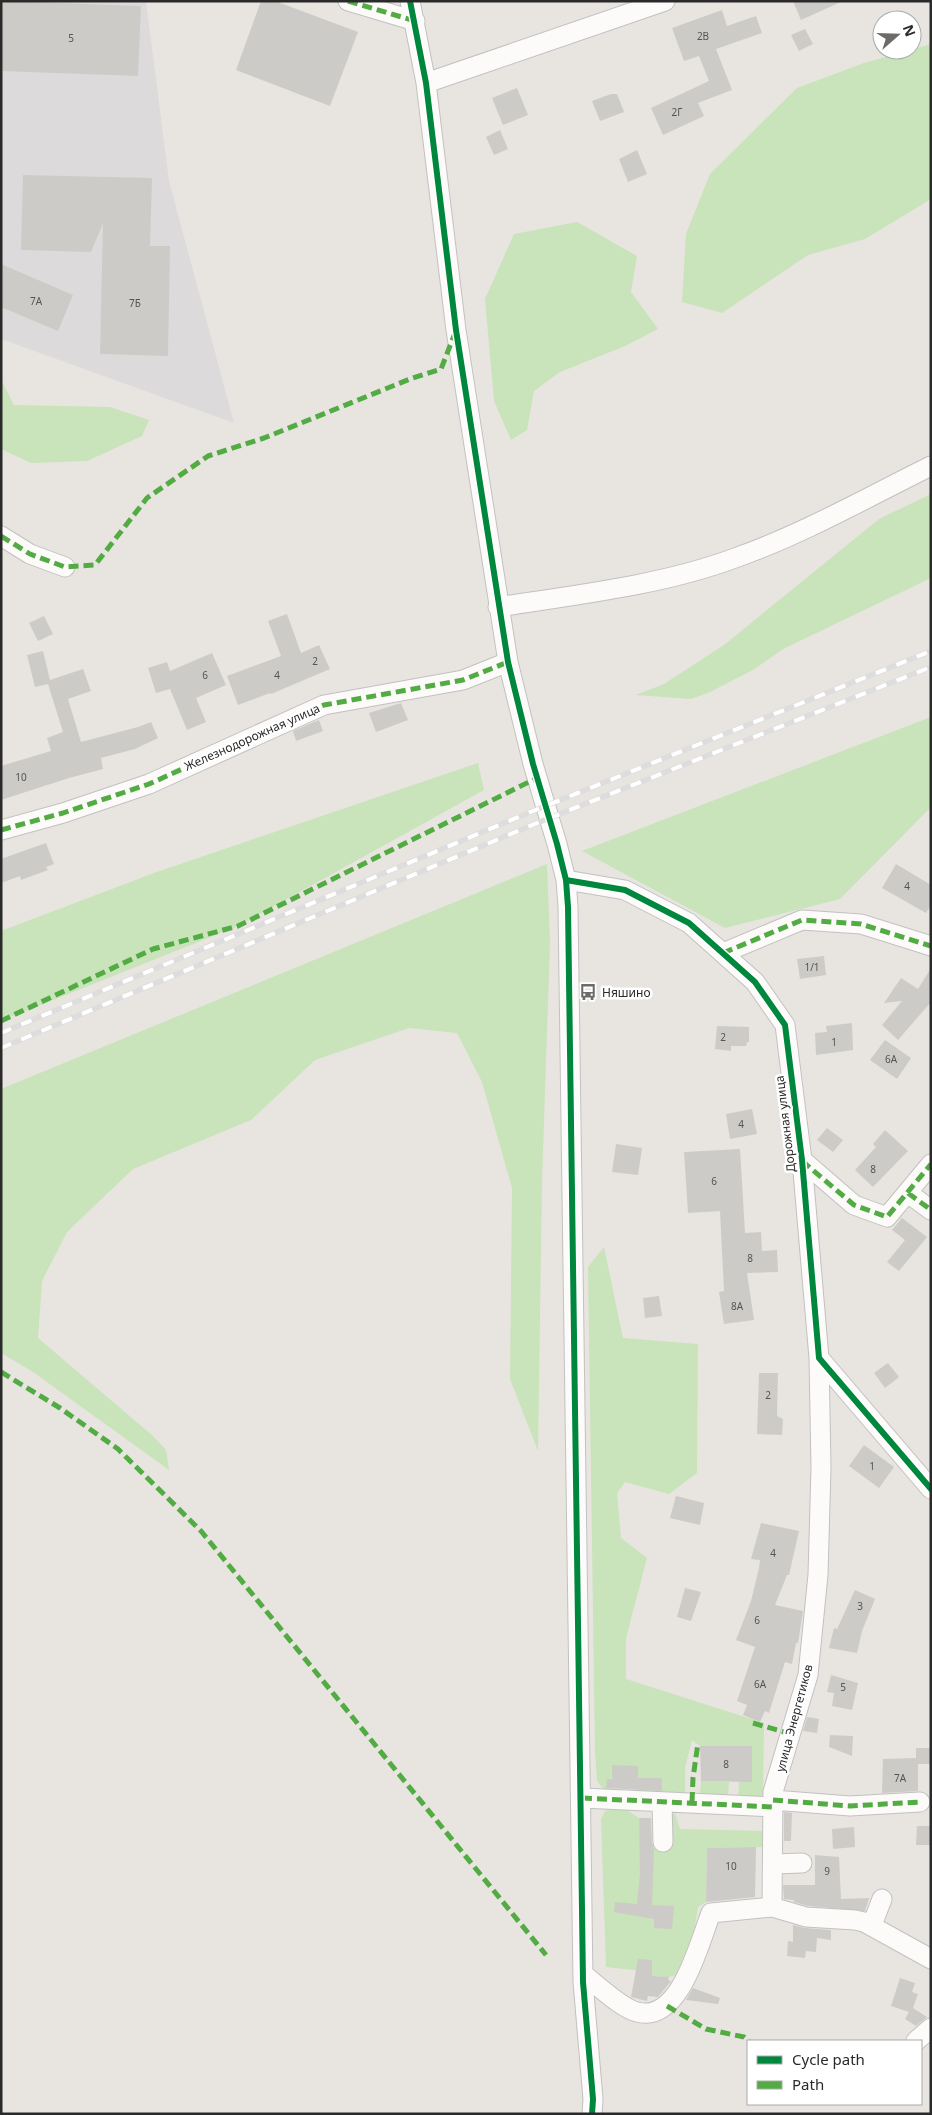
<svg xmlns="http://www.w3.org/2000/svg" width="932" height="2115" font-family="'Noto Sans',sans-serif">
<rect width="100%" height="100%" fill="#e8e5e0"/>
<path fill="#dddadc" d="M1,1H146L169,181L234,423L1,339Z"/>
<path fill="#c9e3ba" d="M931,44V199L865,239L808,255L722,313L682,302L686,234L710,174L797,88L864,63Z
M577,222L637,256L631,292L658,329L625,346L560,372L534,391L527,430L511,440L494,401L485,299L514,234Z
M1,382L3,383L14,405L110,407L149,420L142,436L87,461L31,463L1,449Z
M931,494V578L783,649L753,670L710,692L691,699L636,695L664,684L724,645L879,519Z
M931,717V807L840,899L725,928L582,851Z
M478,763L484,790L238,926L1,1021V931L154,873Z
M547,864L550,943L542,1180L538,1451L510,1379L512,1188L482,1082L457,1033L409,1028L315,1060L251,1120L133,1169L67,1232L42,1281L38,1338L153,1436L166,1450L169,1470L33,1372L1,1353V1089Z
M604,1247L623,1338L698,1344L697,1473L669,1494L625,1482L617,1493L621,1538L647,1558L626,1638V1679L764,1723L763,1794L757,1799L738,1797L739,1782L751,1746H700L692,1740L685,1768V1794L637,1791L638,1766H612L611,1789H603L597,1781L595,1751L588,1267Z
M701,1781L729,1782L728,1796H700Z
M616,1808L625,1809L639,1818L640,1849L657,1848L667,1818L675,1813L680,1829L764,1831L763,1847L707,1848L706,1902L698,1907L694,1932L676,1975L669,1977L652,1976V1972L606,1967L601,1819L605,1811Z"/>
<path fill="#cdcbc7" d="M1,1L141,6L138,76L1,71Z
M261,1H275L358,32L330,106L236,70Z
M793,1H843L801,20Z
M722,10L727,26L756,16L762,33L716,49L732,90L698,103L704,116L663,135L651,108L709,81L699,56L684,61L672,28Z
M805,29L813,44L799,51L791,35Z
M517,88L528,115L503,125L492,98Z
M611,94H617L624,112L600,121L592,101Z
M500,130L508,149L494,155L486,137Z
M637,150L647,174L628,182L619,159Z
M23,175L152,178L150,246H170L168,356L100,354L103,223L91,252L21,250Z
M1,264L73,295L58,331L1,307Z
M287,614L301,653L319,645L330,669L271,694L270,693L238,705L227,676L281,656L268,621Z
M44,616L53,634L38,641L29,623Z
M43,651L50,680L83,669L91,691L68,699L81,742L138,727L151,722L158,738L135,749L101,758L103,769L69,778L1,800V766L51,751L47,738L63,732L48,684L35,687L27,655Z
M212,653L226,685L196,698L206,722L187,730L170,689L156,693L148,668L167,662L170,671Z
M401,703L408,720L376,732L369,713Z
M319,720L323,731L296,741L293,731Z
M46,843L54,864L46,867L48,870L21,880L20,876L1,883V859Z
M896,864L931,885V905L926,913L882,888Z
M824,956L826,975L800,979L797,959Z
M931,968V1002L898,1040L882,1025L902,1001L884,1003L901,978L918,989Z
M852,1023L853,1050L816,1055L815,1033L827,1032L826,1026Z
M717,1026L749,1027V1042H747L746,1046H731V1051L715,1049Z
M885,1040L911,1058L897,1079L870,1060Z
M752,1109L757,1134L730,1139L726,1114Z
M827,1128L843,1140L833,1152L817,1140Z
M885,1130L908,1151L873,1187L855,1170L876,1147L873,1144Z
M616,1144L642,1148L638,1175L612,1172Z
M740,1149L745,1233L761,1232L762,1251L777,1250L778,1272L747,1273L754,1320L724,1324L719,1292L724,1291L720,1211L688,1213L684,1152Z
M902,1218L927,1237L899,1271L887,1262L905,1240L892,1230Z
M659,1296L662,1316L645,1318L643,1298Z
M888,1363L899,1377L885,1388L874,1373Z
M759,1373H778L777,1416L783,1419L782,1435L757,1434Z
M864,1445L894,1467L879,1488L849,1466Z
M676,1496L704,1503L700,1525L670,1518Z
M761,1523L799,1531L789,1575H787L775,1605L803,1611L798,1643H796L792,1664L785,1662L769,1713L765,1711L760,1722L743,1715L747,1705L737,1701L755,1647L736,1640L751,1601L759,1568L760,1560L751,1559Z
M685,1588L701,1592L691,1621L677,1617Z
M855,1590L875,1599L862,1631L857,1653L829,1648L834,1628L837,1629Z
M831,1675L858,1683L852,1710L832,1706L834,1693L827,1692Z
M807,1717L819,1719L817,1733L803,1731Z
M830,1735L853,1736L852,1756L829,1747Z
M700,1746H752V1782L701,1781Z
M916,1748H931V1764H918V1791L882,1793L883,1759L916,1758Z
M612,1765L638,1766V1778H662V1791L606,1788L607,1779H612Z
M784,1812L792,1813L791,1841H784Z
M639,1818H651L652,1842L654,1849L652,1905L674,1906L672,1929L654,1928V1919L614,1912L615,1902L637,1904L640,1874Z
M917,1826H931V1845H916Z
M854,1827L855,1847L833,1849L832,1829Z
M756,1847L755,1897L706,1902L707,1848Z
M815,1855L839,1857L841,1899L869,1898L865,1911L808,1906L794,1902V1900L784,1899L783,1885H815Z
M793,1925L805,1928L831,1930V1940L817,1938L816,1952L806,1951L805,1958L787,1956L788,1941L793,1942Z
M638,1959L652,1960V1976L669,1977L668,1980L671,1981L658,1997L648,1996L647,2001L631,1997Z
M900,1978L915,1983L912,1992L918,1994L913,2008L927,2017L916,2026L905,2019L909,2012L891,2006Z
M693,1988L720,1998L718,2004L686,2000Z"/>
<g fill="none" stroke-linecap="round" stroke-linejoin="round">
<g stroke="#c2c1c1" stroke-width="21">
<path id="minor" d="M348,1L415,21
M410,1L426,83L456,330L508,662L533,764L557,844L566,880L568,907L583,1982L593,2099L592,2114
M426,83L665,1
M1,536L30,554L65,567
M498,607C575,595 663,585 735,558C803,534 866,498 931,466
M1,830L63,813L149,784L324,705L463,680L508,662
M566,880L625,890L689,923L755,982L785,1025L802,1160L819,1358L931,1489
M723,953L802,920L861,924L931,946
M802,1160L854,1205L887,1217L931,1164
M908,1193L931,1210
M819,1358L821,1468L818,1575L808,1675L773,1792L772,1907L806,1917L855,1920L864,1922L931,1959
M582,1798L773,1807
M773,1800L850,1806L920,1802
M662,1802L663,1842
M773,1864L802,1863
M872,1925L882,1899
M583,1974C596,1984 622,2009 637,2012C680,2024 699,1943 711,1913L772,1907
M916,2041L931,2028"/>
</g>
<use href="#minor" stroke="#fcfbfa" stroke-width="19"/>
<g stroke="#deddde" stroke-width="5.5">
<path id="rail" d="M1,1033L533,811L931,651
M1,1048L537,823L931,667"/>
</g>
<use href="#rail" stroke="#fff" stroke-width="4" stroke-dasharray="11" stroke-linecap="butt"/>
<path stroke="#53ab44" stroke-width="5" stroke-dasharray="10 5" stroke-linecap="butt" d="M348,1L415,21
M1,536L30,554L65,567L95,565L147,498L208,456L264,438L410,379L441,369L455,333
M1,830L63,813L149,784L324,705L463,680L508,662
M723,953L802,920L861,924L931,946
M1,1021L153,949L238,926L537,778
M802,1161L854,1205L887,1217L931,1164
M908,1193L931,1210
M1,1372L60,1408L118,1449L201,1531L546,1955
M753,1723L791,1734
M582,1798L773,1807
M773,1800L850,1806L920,1802
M692,1802L693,1778L698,1743
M667,2006L706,2029L744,2037L749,2041"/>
<g stroke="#fff" stroke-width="9">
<path id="cycleway" d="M410,1L426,83L456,330L508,662L533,764L557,844L566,880L568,907L583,1982L593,2099L592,2114
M566,880L625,890L689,923L755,982L785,1025L802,1160L819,1358L931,1489"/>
</g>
<use href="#cycleway" stroke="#00873e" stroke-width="6"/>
</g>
<defs>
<g id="bus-bare" transform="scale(1.35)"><path d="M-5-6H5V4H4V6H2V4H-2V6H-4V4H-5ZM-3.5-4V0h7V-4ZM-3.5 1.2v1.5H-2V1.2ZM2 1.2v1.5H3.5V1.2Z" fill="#6c6b6a" stroke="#fff" stroke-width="2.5" paint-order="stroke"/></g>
</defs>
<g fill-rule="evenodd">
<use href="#bus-bare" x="588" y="992"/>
</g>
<g text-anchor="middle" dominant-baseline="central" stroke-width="5" stroke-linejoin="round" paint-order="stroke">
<g font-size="10" fill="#545453">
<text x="703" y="36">2В</text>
<text x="71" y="38">5</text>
<text x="677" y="112">2Г</text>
<text x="36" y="301">7А</text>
<text x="135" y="303">7Б</text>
<text x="315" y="661">2</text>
<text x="205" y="675">6</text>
<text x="277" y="675">4</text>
<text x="21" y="777">10</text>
<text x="907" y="886">4</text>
<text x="812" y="967">1/1</text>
<text x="723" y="1037">2</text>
<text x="834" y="1042">1</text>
<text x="891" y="1059">6А</text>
<text x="741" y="1124">4</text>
<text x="873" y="1169">8</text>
<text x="714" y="1181">6</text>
<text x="750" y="1258">8</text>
<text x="737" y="1306">8А</text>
<text x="768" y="1395">2</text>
<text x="872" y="1466">1</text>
<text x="773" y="1553">4</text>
<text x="860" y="1606">3</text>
<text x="757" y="1620">6</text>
<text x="760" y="1684">6А</text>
<text x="843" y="1687">5</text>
<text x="726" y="1764">8</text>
<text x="900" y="1778">7А</text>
<text x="731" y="1866">10</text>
<text x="827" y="1871">9</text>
</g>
<g font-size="12" fill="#2a2a2a" stroke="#fff">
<text transform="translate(252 737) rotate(-24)">Железнодорожная улица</text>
<text transform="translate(785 1124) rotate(-97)">Дорожная улица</text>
<text transform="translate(794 1718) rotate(-75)">улица Энергетиков</text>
</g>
<g font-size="12" fill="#2a2a2a" stroke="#fff" text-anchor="start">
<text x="602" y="992">Няшино</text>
</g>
</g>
<rect width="932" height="2115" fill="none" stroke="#2a2a2a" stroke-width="5"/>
<rect x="747" y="2040" width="175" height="65" fill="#ffffff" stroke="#aaaaaa"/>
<rect x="757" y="2056" width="25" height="8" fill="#00873e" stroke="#aaaaaa"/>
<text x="792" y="2065" font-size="15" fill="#2a2a2a">Cycle path</text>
<rect x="757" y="2081" width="25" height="8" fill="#53ab44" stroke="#aaaaaa"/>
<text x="792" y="2090" font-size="15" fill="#2a2a2a">Path</text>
<g transform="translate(897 35) rotate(70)"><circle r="24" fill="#ffffff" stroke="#aaaaaa"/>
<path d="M0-4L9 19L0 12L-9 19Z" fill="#6c6b6a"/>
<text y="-8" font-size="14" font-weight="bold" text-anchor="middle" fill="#2a2a2a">N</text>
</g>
</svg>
